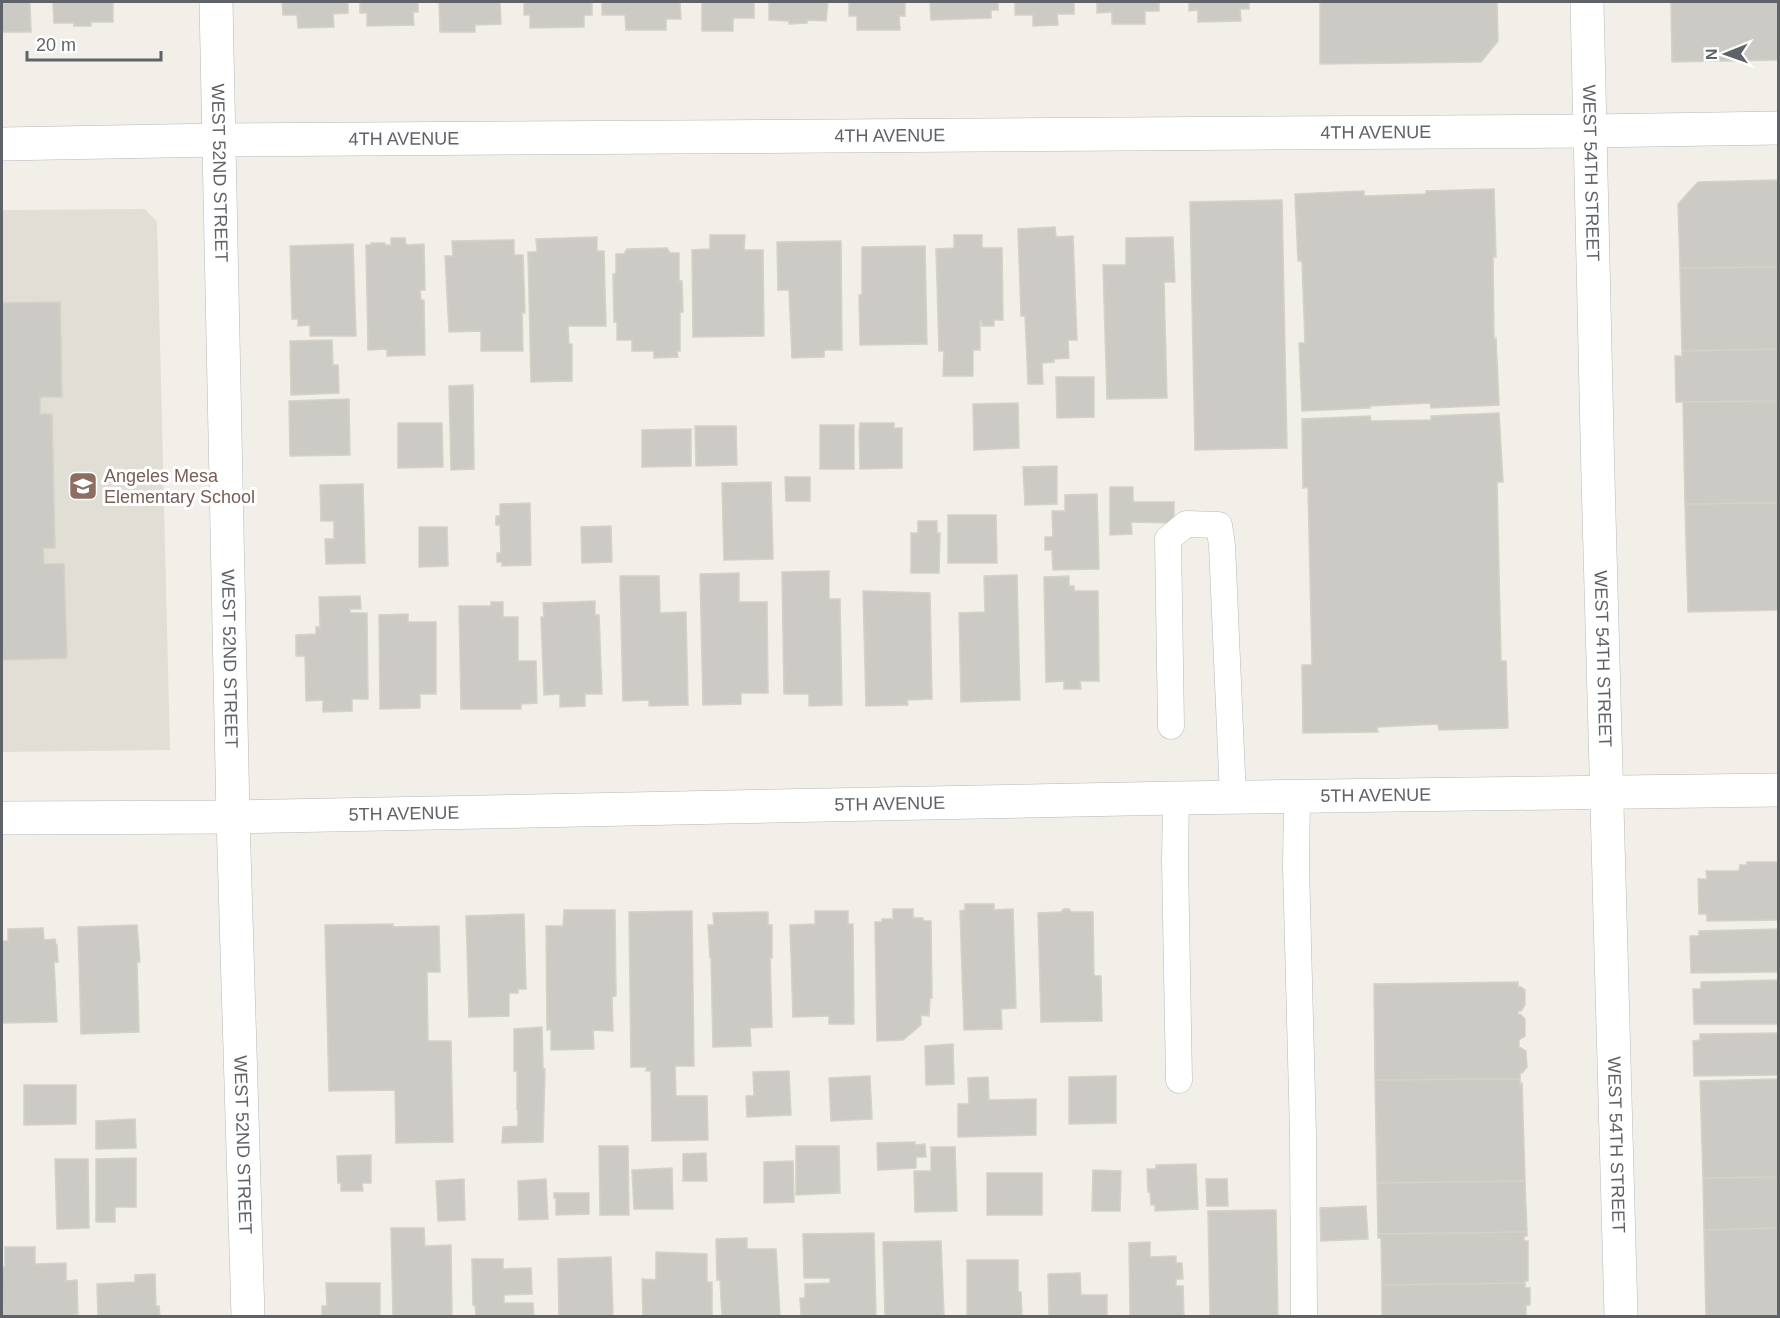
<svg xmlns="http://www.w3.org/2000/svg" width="1780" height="1318" font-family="Arial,sans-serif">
<rect width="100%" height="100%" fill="#f1efe8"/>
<path fill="#e1ded6" d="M145,209L157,222L170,750L2,752V210Z"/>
<path fill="#cccac5" stroke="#d6d1c6" stroke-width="1.5" d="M2,2H30L31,32H2Z
M53,2H113V22H91V26H74V23H54Z
M282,2H348V13L333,14L334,27L298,28L297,15H283Z
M360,2H418V12H413L414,25L367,26V13H360Z
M439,2H500L501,24L475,25V32H440Z
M524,2H592V15H584V27L530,28V15H524Z
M602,2H680L681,19H666V30H626L625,15H602Z
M702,2H754V18H733V31H702Z
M769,2H828L826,21L807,20V23L789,24V21L769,20Z
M849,2H905V16H899L900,30H857V16H849Z
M930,2H998V10H991V18L931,20Z
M1015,2H1074V14H1057L1058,25L1033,26V15H1015Z
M1097,2H1159V11H1145V24H1112V12L1097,13Z
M1189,2H1249V9H1240L1241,21L1198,22V10L1189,11Z
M1320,2H1497L1498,41L1481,62L1320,64Z
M1671,2H1778V60L1672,62Z
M1778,180V267L1680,268L1678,204L1698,182Z
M1494,189L1496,257H1493L1494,339L1496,338L1499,405L1431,408L1430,403L1370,406V408L1302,411L1299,343H1305L1302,261H1298L1295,194L1364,191V196L1426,194V191Z
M1282,200L1287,448L1195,450L1190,202Z
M1055,227L1056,237L1073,236L1077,340H1068L1069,358L1054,359V362L1042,363L1043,384H1028L1025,316H1021L1018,229Z
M710,235H745L744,250H763L764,336L693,337L692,250L710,249Z
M954,235H982V248H1002L1003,320H994V326H982V321H980V350H973V376H943L944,351H939L936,249L954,248Z
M597,237V251H604L606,326H568L569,344H572V381L531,382L528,252H537L536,239Z
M1173,237L1175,282H1164L1167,398L1107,399L1103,265H1126V238Z
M391,238H405L406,245L424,244L425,290H420L421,300H424L425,355L387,356V349L368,350L366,245H371V243H385V245H391Z
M514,240V255H523L525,313H522L523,351H481V331L449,332L445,256H453L452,241Z
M841,241L842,350H824V357L792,358L789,290H778L777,242Z
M353,244L356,336H310V325L298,326V319H292L290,246Z
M925,246L927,344L860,345L859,295H862V247Z
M667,248L670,253H679V281H682L683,312H680V351H677L678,357L654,358V351H632V340H617V322H614L613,274H616V254H624L627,249Z
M1778,267V349L1682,351L1680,268Z
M60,302L62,397H40V414H52L55,548H43L44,564H64L67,658L3,660L2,641V303Z
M332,340L333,365H338L339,393L291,395L290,341Z
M1778,349V401L1676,402L1675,356H1682V351Z
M1056,377H1094V417L1057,418Z
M473,385L474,469L451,470L449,386Z
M349,399L350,455L290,456L289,401Z
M1778,401V503L1685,504L1683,402Z
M1018,403L1019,448L974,450L973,404Z
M1499,413L1503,482H1497L1501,661H1506L1508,728L1439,730L1438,724L1377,727L1378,732L1303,733L1302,665H1312L1308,487L1303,488L1302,419L1370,416L1371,421L1431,420V416Z
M398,423H442L443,467L398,468Z
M860,423H894V428H902V468L860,469L859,429H860Z
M820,425H854V469H820Z
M695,426H736L737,465L696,466Z
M691,429V466L642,467V430Z
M1057,466V504L1025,505L1023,467Z
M785,477H810V501H786Z
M771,482L773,559L724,560L722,483Z
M363,484L365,563L326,564L325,539H334V521H321L320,485Z
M1110,487H1133V502H1174V523L1131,522L1132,534L1110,535Z
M1097,494L1099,569L1053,570L1052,550H1045V537H1053L1052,511H1065V495Z
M530,503L531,565L502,566V562H497V553H501L500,525H496V516H500V504Z
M1778,503V610L1688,612L1685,504Z
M948,515H996L997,563H948Z
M918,521H937V533H940L939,573H911V533H918Z
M611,526L612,562L582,563L581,527Z
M419,527H447L448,566L419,567Z
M829,571V599H840L842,705L809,706V694H784L782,572Z
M739,573V602H767L768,693H741V704L703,705L700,574Z
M1017,575L1020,700L961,702L959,613L985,612L984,576Z
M620,576H659L660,613L686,612L688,705L649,706V700L623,701Z
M1069,576V586H1074V591H1098L1099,681H1080L1081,689H1064V681L1046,682L1044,577Z
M863,591L930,593L932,699L907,700L908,705L866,706Z
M360,596L361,609H350V613H367L368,699H352V711L323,712V700L306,701L305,656H296V635L316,634V627H320L319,597Z
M595,601V615H599L602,694H585V706L560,707V694L544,695L541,617H544L543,603Z
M491,602H503V617H518V661H536L537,703L521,704V709H461L459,606H491Z
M408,614V622H436V694H420V708L380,709L379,615Z
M1747,862H1778V920L1707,921V914H1699L1698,879H1707L1706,871H1739L1740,865H1747Z
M965,904H994V910L1013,909L1016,1008L1001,1009L1002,1029L964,1030L960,911L965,910Z
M893,909H913V918H923V921H931L932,998H930L929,1016L921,1015V1025L903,1040L877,1041L875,922H882V919H893Z
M1064,909H1069L1071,912H1093L1094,976H1101L1102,1021L1041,1022L1038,913L1061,912Z
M564,910H615L616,996L612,997L613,1031L593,1030L594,1049L551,1050V1029L547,1030L546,926H563Z
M692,911L694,1066H675L676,1096H707L708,1140L652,1141L651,1071H646L647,1067H631L629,912Z
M815,911H848V924H853L854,1024H829V1016L793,1017L790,925L815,924Z
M768,912V925H772V958H770L772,1027L750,1028L751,1046L713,1047L711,958H710L708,925H714L713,913Z
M524,914L526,989H518V993H509V1016L469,1017L466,916Z
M393,924V927L439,926L440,972H427L428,1041H451L453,1142L396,1143L395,1090L329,1091L325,925Z
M137,925L140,962H137L139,1032L81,1034L78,927Z
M43,928L44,940L55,939L56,945H57L58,962H54L57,1022L2,1023V941H8V929Z
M1778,929V972L1691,973L1690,936H1699V931Z
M1778,980V1024H1694L1693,989H1701V982Z
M1518,982V987H1521L1525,990V1005L1521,1011H1518V1014L1521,1015L1525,1019V1036L1519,1040V1047L1526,1051L1527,1067L1523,1072L1520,1074V1079L1375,1080L1374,984Z
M542,1027L543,1069H545L543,1142L502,1143L503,1127L518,1126V1110H517V1071H514V1029Z
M1778,1033V1075L1694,1076L1693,1041L1700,1040V1034Z
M953,1044L954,1084L926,1085L925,1046Z
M789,1071L791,1115L747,1117L746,1096H754L753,1072Z
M870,1076L872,1119L831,1121L829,1078Z
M1116,1076V1123L1069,1124V1077Z
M988,1077L989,1100L1036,1099V1135L958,1137V1104H969L968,1078Z
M1520,1079V1084L1522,1083L1525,1181L1377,1183L1375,1080Z
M1778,1079V1177L1703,1178L1700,1081Z
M24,1085H76V1124L24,1125Z
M135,1119L136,1148L96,1149V1121Z
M915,1142V1145L925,1144L926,1157H916V1168L878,1170L877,1143Z
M599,1146H628L629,1215H600Z
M796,1146H839L840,1193L796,1195Z
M931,1147H955L957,1211L915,1212L914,1171H931Z
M706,1153L707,1181H683V1154Z
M371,1155V1183H362L363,1191H341V1183H338L337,1156Z
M136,1158V1207H115V1222H96V1159Z
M55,1159H88L89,1228L57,1229Z
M793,1161L794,1202L764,1203V1162Z
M1196,1164L1198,1209L1155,1211V1205H1151L1150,1192H1148L1147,1169H1156V1165Z
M672,1168L673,1209H634L632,1170Z
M1093,1170L1121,1171L1120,1211H1092Z
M987,1173H1042V1215H987Z
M1778,1177V1228L1704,1230L1703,1178Z
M464,1179L465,1220L438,1221L436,1181Z
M546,1179L548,1219L519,1220L518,1181Z
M1206,1179H1227L1228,1206H1207Z
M1525,1181L1527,1232L1378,1234L1377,1183Z
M554,1193H589V1214L556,1215V1198H554Z
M1366,1206L1368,1239L1321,1241L1320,1208Z
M1276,1210L1278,1316H1210L1208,1211Z
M391,1228H424L425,1246L451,1245L452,1316H393Z
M1778,1228V1316H1706L1704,1230Z
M1527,1232V1236H1524V1241H1528V1281H1525V1283L1382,1285L1381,1238H1378V1234Z
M874,1233L876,1316H801L800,1298H805V1284L830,1283V1278H804L803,1234Z
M747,1238V1249H776L780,1316H722L720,1280H717L716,1239Z
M941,1241L944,1316H885L883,1242Z
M1150,1242V1257L1176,1256V1263H1182L1183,1279H1176V1286H1183L1184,1316H1130L1129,1243Z
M5,1247H35V1264L66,1263V1281L77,1280L78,1314H74V1316H3L2,1267H5Z
M656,1252L707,1254V1282H712V1316H643L642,1279L656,1280Z
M611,1257L613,1316H559L558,1259Z
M472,1259H503V1269L531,1268L532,1294L504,1295V1303H533L534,1316H476L475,1305H473Z
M967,1260H1018V1292H1021L1022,1316H967Z
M1080,1273L1081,1295H1107V1316H1049L1048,1274Z
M155,1274L156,1306H159L160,1316H98L97,1284L135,1282V1275Z
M326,1283H380V1316H322V1306H327Z
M1525,1283V1288H1530V1305H1526V1316H1382V1285Z"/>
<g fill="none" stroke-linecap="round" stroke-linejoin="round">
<g stroke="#b5b8bc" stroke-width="27">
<path id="lane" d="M1171,726L1168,539L1186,524L1219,525L1222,545L1233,797
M1297,797L1296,866L1303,1134L1304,1316
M1176,798L1175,861L1179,1080"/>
</g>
<g stroke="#b5b8bc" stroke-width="34">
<g id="street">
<path id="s1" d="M216,2L233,817L248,1316"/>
<path id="s2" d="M2,144L218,140L1590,131L1778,128"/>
<path id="s3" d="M2,818L233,817L1176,798L1778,790"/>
</g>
</g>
<g stroke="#b6babf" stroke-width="34">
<g id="secondary">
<path id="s4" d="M1587,2L1598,478L1621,1316"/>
</g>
</g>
<use href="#lane" stroke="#fff" stroke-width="26"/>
<use href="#street" stroke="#fff" stroke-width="33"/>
<use href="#secondary" stroke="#fff" stroke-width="33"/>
</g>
<defs>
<g id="school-square" transform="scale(1.5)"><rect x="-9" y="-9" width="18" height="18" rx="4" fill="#8d6e63" stroke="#fff"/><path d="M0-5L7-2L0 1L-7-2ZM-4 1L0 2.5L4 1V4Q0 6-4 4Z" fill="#fff"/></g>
</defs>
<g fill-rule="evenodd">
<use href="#school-square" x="83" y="486"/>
</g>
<g text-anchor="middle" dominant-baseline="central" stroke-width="6" stroke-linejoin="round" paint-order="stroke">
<g font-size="18" fill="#5f6368" stroke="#fff">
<text stroke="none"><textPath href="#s2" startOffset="1374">4TH AVENUE</textPath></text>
<text stroke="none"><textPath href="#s2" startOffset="888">4TH AVENUE</textPath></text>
<text stroke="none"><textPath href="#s2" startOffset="402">4TH AVENUE</textPath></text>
<text stroke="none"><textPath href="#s1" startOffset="171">WEST 52ND STREET</textPath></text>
<text stroke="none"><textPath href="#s4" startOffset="171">WEST 54TH STREET</textPath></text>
<text stroke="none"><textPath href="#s1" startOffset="657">WEST 52ND STREET</textPath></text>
<text stroke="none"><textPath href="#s4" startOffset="657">WEST 54TH STREET</textPath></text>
<text stroke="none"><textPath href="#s3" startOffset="1374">5TH AVENUE</textPath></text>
<text stroke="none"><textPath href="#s3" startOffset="888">5TH AVENUE</textPath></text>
<text stroke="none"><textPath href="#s3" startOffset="402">5TH AVENUE</textPath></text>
<text stroke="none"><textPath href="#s1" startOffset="1143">WEST 52ND STREET</textPath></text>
<text stroke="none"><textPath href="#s4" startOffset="1143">WEST 54TH STREET</textPath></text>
</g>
<g font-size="18" fill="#785e54" stroke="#fff" text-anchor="start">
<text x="104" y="476">Angeles Mesa<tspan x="104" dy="21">Elementary School</tspan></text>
</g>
</g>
<rect width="1780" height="1318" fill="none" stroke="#5f6368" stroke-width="6"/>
<g transform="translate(1726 54) rotate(269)" stroke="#ffffff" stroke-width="4.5" paint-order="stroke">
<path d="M0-4.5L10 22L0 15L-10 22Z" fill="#5f6368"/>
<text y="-9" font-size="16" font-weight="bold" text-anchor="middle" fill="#5f6368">N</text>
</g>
<path d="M27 51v9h134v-9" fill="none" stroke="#5f6368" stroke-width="3"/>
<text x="36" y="51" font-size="18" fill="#5f6368" stroke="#ffffff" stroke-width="4.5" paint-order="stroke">20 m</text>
</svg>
